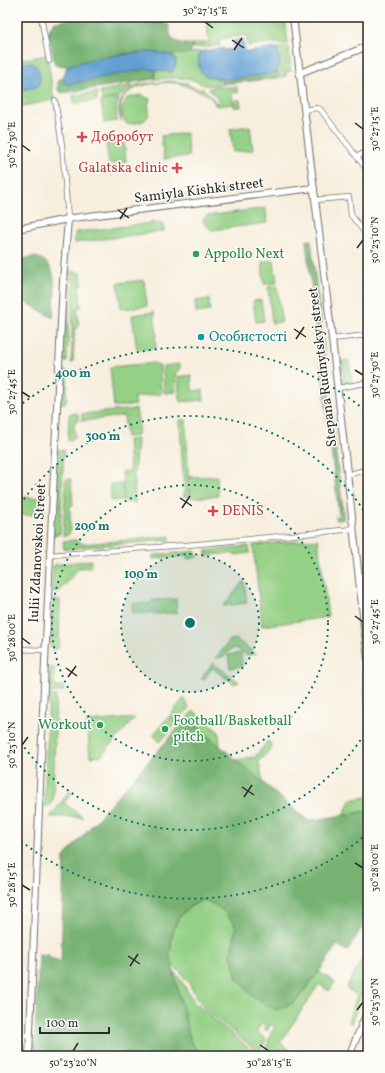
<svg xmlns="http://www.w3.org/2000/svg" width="385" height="1073" font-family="Vollkorn,serif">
<rect width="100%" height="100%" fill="#fdfcf7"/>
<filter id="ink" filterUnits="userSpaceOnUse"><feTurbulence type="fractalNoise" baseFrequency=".025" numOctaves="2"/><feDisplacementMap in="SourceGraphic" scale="8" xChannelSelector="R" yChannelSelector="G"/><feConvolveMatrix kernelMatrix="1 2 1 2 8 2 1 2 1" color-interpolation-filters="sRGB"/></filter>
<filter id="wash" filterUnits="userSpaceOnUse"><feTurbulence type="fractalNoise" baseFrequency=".012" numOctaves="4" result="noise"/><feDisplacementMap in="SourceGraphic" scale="16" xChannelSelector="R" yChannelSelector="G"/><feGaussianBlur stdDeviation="0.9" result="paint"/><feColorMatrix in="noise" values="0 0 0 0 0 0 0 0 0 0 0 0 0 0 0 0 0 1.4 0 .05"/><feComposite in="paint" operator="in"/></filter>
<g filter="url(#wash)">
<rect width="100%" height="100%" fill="#f7eedd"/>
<path fill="#94d085" stroke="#607e58" d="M206,17H285L288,44L270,43L248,46L246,35L219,39L220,45L192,48L193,44L209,42Z
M289,47L291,71L286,72V76L279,78L278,72L274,73L279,67L280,58L277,48Z
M206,51L198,56C199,59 198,62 198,66C200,77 212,79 222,79V84C215,85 206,87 200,83C196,81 193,80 188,79C177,77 166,78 155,79V70L171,72L176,65L175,59L172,55Z
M47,55L54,100L17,107V60Z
M172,81L188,83L187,85L199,89L202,88L211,96L217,105L216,106C211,95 204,93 194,89C189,88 185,85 180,84C164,80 135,83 124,97C118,107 122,112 121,121C120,117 118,112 119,108C120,98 129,89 137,85Z
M133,85L119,97L102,100L100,91Z
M215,87H237L238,93L232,92L233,103H235V100H240L241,107H234V104L218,106L217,97L208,89Z
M97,92V100L74,104L73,96Z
M140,95L150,99C147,106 149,105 149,112C148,123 136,123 127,124C119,116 122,107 127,98Z
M119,99L116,107L117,121L104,123L101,101Z
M250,126L253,150L233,152L230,129Z
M186,133L189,156L164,159L161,136Z
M124,141L126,162L109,164L106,143Z
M225,190L228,191L231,190V191L222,194L172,200L170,197Z
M266,208L267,223L212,230L204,223L203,220L206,216Z
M160,222L163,224L164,231L75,243V233L77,232Z
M274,260L277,283L264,284L262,262Z
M66,270H71L67,362L62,361L65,285H68V278H66Z
M74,271L81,273L82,285H79L81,307L77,308L79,327L75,328L73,363H71Z
M144,280L147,306L121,309L118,283Z
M277,286L282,322L272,323L268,287Z
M209,299L210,311L196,313L195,301Z
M261,300L264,321L256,322L253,301Z
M154,312L157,336L155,337L156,348L137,350L132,315Z
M349,360L352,382L344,383L341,361Z
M154,363L160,366L161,394L134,397L135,405L114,407L110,367Z
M180,364V370L175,372L176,392L164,393L163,366Z
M62,371H68L66,402L61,404L59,402Z
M191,375L192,391L203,390L204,400L180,402L178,377Z
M136,409L139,427L137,436L126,437L124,416L82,421V414Z
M76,413L78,414L79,421H74L75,437L68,441L69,414Z
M180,420H186L189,496L184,497Z
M137,439L134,477L135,503L125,502L122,472L130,471L128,440Z
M64,449L60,534L53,535L56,454L59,450Z
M217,476L218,496L191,498L190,477Z
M66,479H71L73,505L70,506V532L68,535L63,536Z
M110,484H122L123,500L111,501Z
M17,497L44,498V515H17Z
M170,536V540L64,549L63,541L76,540L83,544Z
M318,539L328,617L262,626L253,545Z
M249,546L250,553L235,555L230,553L206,556V551Z
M196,551L197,557L187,559L186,556L153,559V555Z
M91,560V567L79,568L76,571L60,591L58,592L52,591L53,566L54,565Z
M244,581L247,603L223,606Z
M53,599L60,600L59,647L55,650L52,649L50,646Z
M176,599L177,613L153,614L152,600Z
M150,603L151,613L133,614L132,604Z
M357,619H359L368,704L366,705Z
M236,639L256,654L246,655L236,648L231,649L224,657L216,658L230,640Z
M241,653L242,666L230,668L228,655Z
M213,663L239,682L234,684L212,668L204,680L201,679Z
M50,668H54L55,687L63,686L64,691L50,693Z
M49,695L56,696L53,800L49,806H44Z
M184,698L189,708L177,722L170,715Z
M192,712H195L219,732L220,747L187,718Z
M169,716L177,723L160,742L153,735Z
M135,718L101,756L90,757L87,722Z
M268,741L273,746L259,762L263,782L236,760L252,757L254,758Z
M70,791L72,793L64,803L83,817H50Z
M368,797V811L344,815L350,800Z
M203,900C220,906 226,912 236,927L231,956L296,1001L319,972L335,982L329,991L319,984L280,1043L290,1050L286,1056H267L264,1053L271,1034V1033L275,1027L271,1024L267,1031L264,1027L265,1025L262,1023L256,1032L266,1039L259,1053L204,1008C195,997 191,984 182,974C179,970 173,967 171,963C169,957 170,951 171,945C174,921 181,910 203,900Z
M368,949V976L351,1024L348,1021L357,995L346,988Z
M173,971L179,977L194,1002L258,1056H202L191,1042Z"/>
<path fill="#77b272" stroke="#516e4e" d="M90,17H150L151,20L169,25C170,29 169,34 172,38C176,43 187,45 193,44L190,53L172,55L149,52L121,54L90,60L67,66L55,65L48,31L55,22Z
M145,69L155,70V79L62,93L58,90V80L63,78L64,83L134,71H143Z
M278,72L279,78L222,84V79Z
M311,240L344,519L336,520L335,517L339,516L306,241Z
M33,257C62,259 54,298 53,318L17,297V260Z
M187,718L308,821L368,811V918L347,951L337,945L319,972L296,1001L286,1007L276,1010L254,998L237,978L231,956L236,927C226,912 220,906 203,900L190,906L177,919L172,934L170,956L191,1042L202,1056H34L39,954L49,955V958L54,959L61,963L64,857Z"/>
<path fill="#62a0d3" stroke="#46667f" d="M243,39L245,52L277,48C280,58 282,66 274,73C256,75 232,81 215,78C201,76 200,73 199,60C199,56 198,55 201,52C207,49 216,50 223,48V50L234,49L233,41Z
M149,52C160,53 185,53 173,71L171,72L145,69L69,84L64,83L63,78L67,66C94,58 121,54 149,52Z
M31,62C40,66 43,80 37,87L17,91V65Z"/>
</g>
<g filter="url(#ink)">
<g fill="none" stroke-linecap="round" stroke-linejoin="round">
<g stroke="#726f69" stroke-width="6">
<path id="street" d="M41,17L49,61
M55,100L62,145L68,219
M304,110L317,108L320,109L368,171
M358,156L368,151
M315,200L349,197L351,215L368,237
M332,339L368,335
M338,388L365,383L368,378
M347,475L368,469
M50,555L199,544L353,529
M361,597L368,596
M17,649L46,650"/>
</g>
<g stroke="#726f69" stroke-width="8">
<path id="secondary" d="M293,17L332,339L368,659
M300,73L368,46
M17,229L73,218L314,188
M29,1056L45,662L63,281L68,219
M349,1056L368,1010"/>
</g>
<use href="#street" stroke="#fff" stroke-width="4.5"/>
<use href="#secondary" stroke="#fff" stroke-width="6"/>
</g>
</g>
<path fill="none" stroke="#2b2b2b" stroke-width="1.5" d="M205,22L213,28M232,40L244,48M234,50L242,38M355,123L363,129M22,145L30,151M118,210L129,218M120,219L127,208M357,248L363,240M294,329L306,337M296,339L304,327M355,370L363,375M22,392L30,397M180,498L192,506M182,508L190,496M355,616L363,622M22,638L30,644M66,668L77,676M68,677L76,666M22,745L28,737M242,787L254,795M244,797L252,785M355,863L363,868M22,885L30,890M128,956L140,964M130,966L138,954M357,1010L363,1002M260,1045L269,1051M73,1051L78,1043"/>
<circle cx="190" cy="623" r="69" fill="#0f766e" fill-opacity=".12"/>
<g fill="none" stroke="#0f766e" stroke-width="2" stroke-dasharray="2 4">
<circle cx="190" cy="623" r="69"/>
<circle cx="190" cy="623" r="138"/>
<path d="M367 730A207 207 0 0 1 17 737M17 509A207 207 0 0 1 367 516"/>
<path d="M367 834A276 276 0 0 1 18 839M18 407A276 276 0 0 1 367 412"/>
</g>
<g fill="#e0444e" stroke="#fdfcf7" stroke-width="1.5">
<path d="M80 131h4v4h4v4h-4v4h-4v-4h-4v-4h4z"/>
<path d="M175 162h4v4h4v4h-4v4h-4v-4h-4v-4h4z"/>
<path d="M211 505h4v4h4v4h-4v4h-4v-4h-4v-4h4z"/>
</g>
<g fill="#2e9e5b" stroke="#fdfcf7" stroke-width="1.5">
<circle cx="196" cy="254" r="4"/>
<circle cx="100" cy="725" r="4"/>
<circle cx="165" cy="729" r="4"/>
</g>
<circle fill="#0f9aa8" stroke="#fdfcf7" stroke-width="1.5" cx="201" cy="337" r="4"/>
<g text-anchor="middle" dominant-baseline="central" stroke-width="3" stroke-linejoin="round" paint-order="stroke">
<g font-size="14" fill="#be3a42" stroke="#fdfcf7" text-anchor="start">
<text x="91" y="137">Добробут</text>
<text x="168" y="168" text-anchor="end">Galatska clinic</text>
<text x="222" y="511">DENIS</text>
</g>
<g font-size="14" fill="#2b2b2b" stroke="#fdfcf7">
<text transform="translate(199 191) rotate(-7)">Samiyla Kishki street</text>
<text transform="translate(323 367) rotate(-97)">Stepana Rudnytskyi street</text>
<text transform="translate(38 553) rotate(-87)">Iulii Zdanovskoi Street</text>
</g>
<g font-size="14" fill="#27864d" stroke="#fdfcf7" text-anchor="start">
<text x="204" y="254">Appollo Next</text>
<text x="173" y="721">Football/Basketball<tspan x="173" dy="16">pitch</tspan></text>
<text x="92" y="725" text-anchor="end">Workout</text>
</g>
<g font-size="14" fill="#0d838f" stroke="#fdfcf7" text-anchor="start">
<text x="209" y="337">Особистості</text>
</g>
</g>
<circle cx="190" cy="623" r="6" fill="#0f766e" stroke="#fdfcf7" stroke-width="2"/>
<g font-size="12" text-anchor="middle" font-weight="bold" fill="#0f766e" stroke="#fdfcf7" stroke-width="3" stroke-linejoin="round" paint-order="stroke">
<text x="73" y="377">400 m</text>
<text x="103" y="440">300 m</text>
<text x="92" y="530">200 m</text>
<text x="141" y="578">100 m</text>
</g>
<rect width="385" height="1073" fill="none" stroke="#fdfcf7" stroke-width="44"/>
<path d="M40 1027v6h69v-6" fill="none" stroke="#2b2b2b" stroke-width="2"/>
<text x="46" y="1027" font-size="12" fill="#2b2b2b" stroke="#fdfcf7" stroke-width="3" paint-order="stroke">100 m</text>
<rect x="22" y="22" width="341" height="1029" fill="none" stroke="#2b2b2b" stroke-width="1.5"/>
<g font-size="10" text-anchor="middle" fill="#2b2b2b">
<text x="205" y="14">30°27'15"E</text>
<text transform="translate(374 129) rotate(-90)" y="4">30°27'15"E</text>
<text transform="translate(11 145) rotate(-90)" y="4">30°27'30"E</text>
<text transform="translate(374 240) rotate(-90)" y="4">50°23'10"N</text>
<text transform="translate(374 375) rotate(-90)" y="4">30°27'30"E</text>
<text transform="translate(11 392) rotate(-90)" y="4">30°27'45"E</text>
<text transform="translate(374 622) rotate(-90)" y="4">30°27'45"E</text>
<text transform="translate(11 638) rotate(-90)" y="4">30°28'00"E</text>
<text transform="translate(11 745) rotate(-90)" y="4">50°23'10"N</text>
<text transform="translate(374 868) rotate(-90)" y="4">30°28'00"E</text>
<text transform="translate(11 885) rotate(-90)" y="4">30°28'15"E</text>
<text transform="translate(374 1002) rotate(-90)" y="4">50°23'30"N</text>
<text x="73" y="1066">50°23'20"N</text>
<text x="269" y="1066">30°28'15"E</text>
</g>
</svg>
